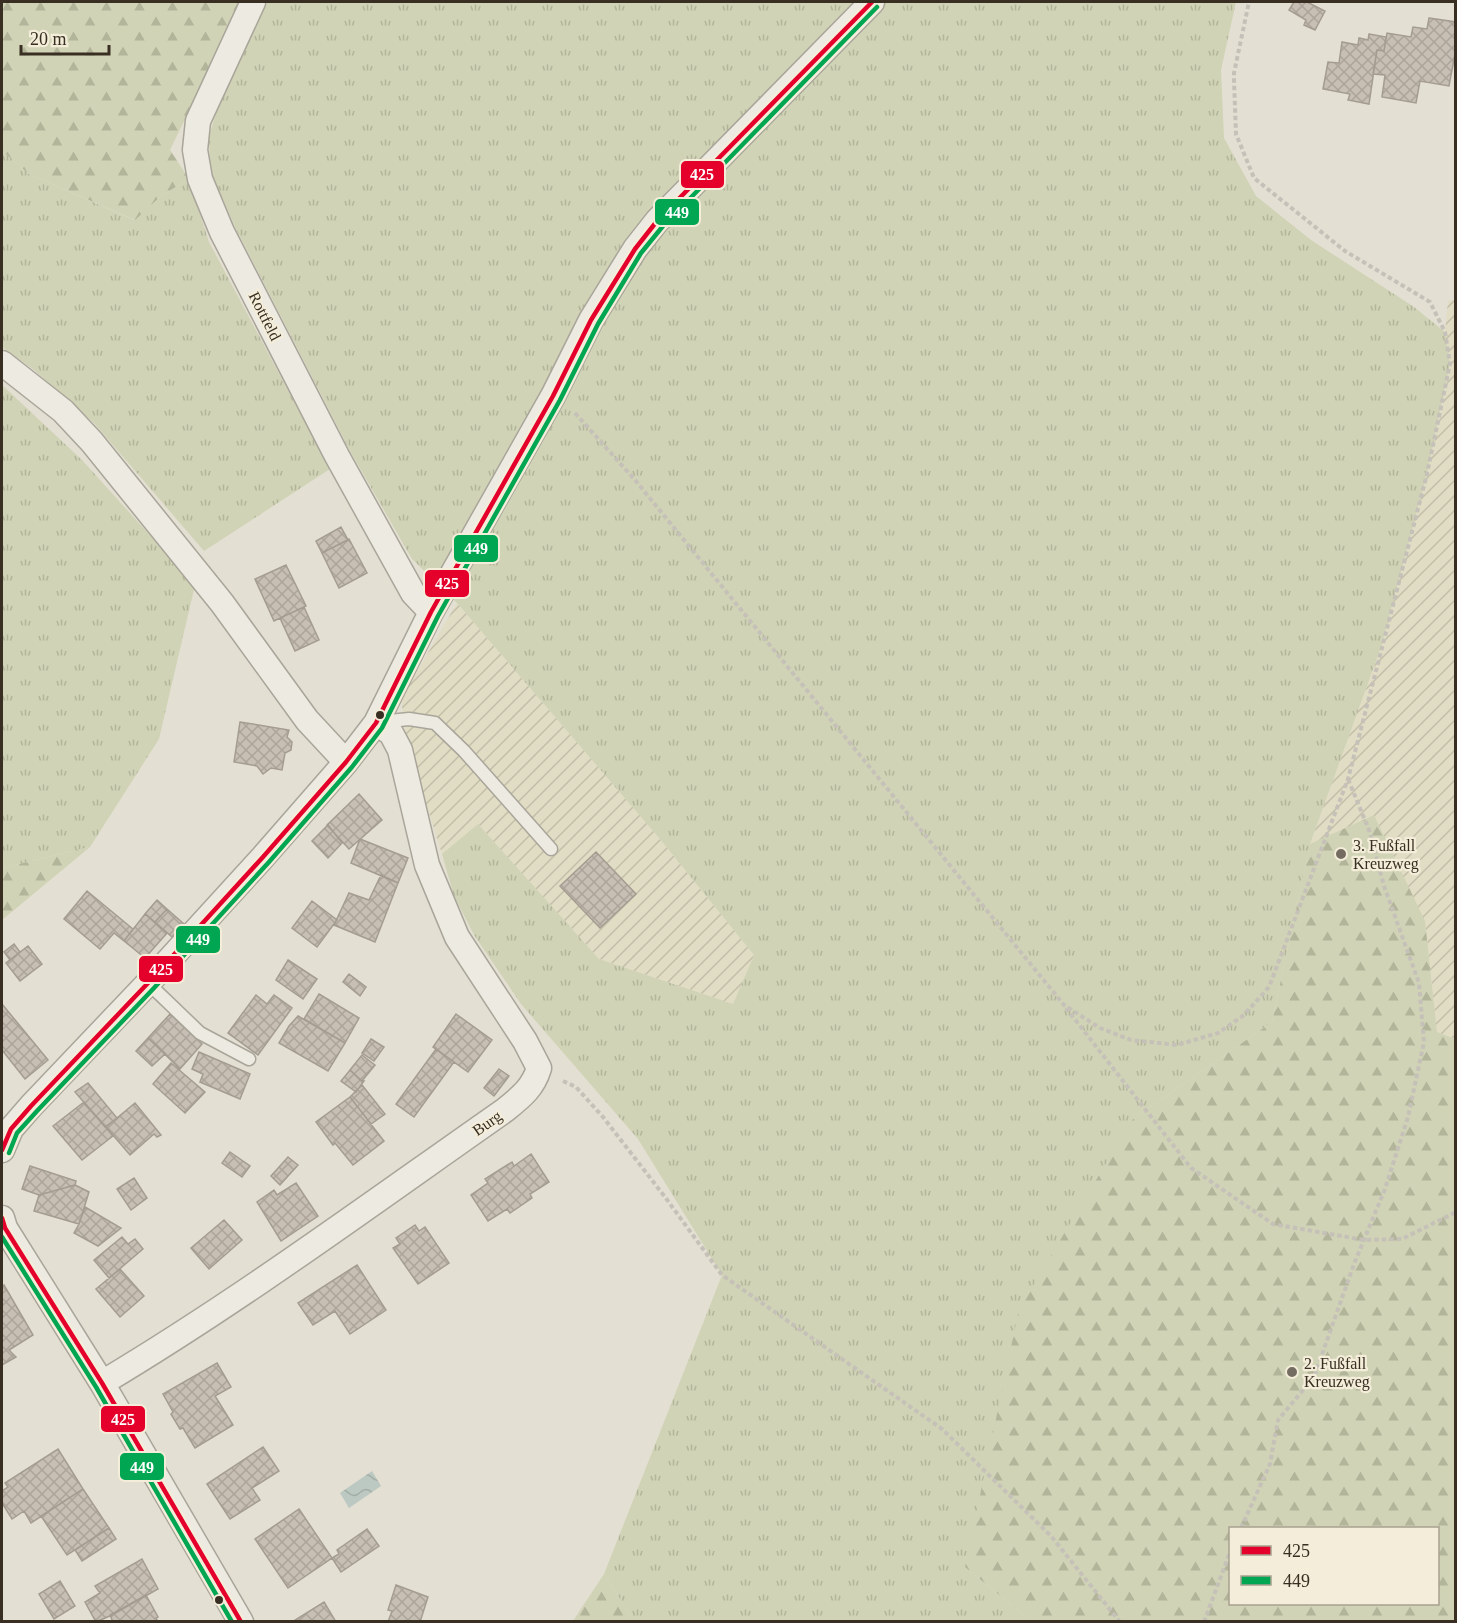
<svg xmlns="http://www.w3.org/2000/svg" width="1457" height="1623" font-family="'Times New Roman',serif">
<defs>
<pattern id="farmland-furrows" width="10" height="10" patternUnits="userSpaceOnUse" patternTransform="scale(1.5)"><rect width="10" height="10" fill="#e1ddc4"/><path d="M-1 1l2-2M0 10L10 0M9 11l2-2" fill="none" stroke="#c2bea8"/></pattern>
<pattern id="grass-tufts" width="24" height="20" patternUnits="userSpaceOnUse" patternTransform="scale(1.5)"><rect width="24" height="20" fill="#d0d3b5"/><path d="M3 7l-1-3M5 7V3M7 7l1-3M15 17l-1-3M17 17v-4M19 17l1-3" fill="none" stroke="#b3b59b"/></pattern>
<pattern id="forest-firs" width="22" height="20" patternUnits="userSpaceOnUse" patternTransform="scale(1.5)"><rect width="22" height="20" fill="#d0d3b5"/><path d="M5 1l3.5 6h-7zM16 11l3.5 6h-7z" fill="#b3b59b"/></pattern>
<pattern id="water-waves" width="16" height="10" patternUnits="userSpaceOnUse" patternTransform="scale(1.5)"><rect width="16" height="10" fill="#bbc9c2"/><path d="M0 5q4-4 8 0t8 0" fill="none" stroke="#a2ada6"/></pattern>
<pattern id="building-cross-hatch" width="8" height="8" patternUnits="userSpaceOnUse" patternTransform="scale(1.5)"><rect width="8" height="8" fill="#c7bfb3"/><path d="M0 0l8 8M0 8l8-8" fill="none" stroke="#aca49a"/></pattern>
</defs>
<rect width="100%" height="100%" fill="#e3dfd2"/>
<path fill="url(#farmland-furrows)" d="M1455,300V1039L1437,1032L1425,921L1310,844L1381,647L1427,474L1443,403L1450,364L1445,332L1448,301Z
M457,603L660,839L754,955L733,1004L599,959L478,824L442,854L407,743L401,699Z"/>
<path fill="url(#grass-tufts)" d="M266,2H1236L1221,70L1224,138L1256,196L1311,240L1414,307L1445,332L1450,364L1427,474L1381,647L1310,844L1272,1022L1132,1120L965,1567L1031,1621H634L604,1574L722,1275L638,1139L521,1004L474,935L454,896L442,854L478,824L599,959L733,1004L754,955L660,839L457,603L412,559L350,451L235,227L210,170L209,136L216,113Z
M2,151L29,174L134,220L161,196L189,179L209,242L330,469L204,551L94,423L34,370L2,347Z
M2,385L82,460L195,585L159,739L90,847L2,868Z"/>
<path fill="url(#forest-firs)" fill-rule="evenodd" d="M2,2H242L170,150L189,179L161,196L135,220L29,174L2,151Z
M1374,815L1425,921L1437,1032L1455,1039V1621H1031L965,1567L1019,1309L1132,1120L1272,1022L1310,844ZM1230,1528H1438V1604H1230Z
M90,847L2,920V868Z
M604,1574L634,1621H573Z"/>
<path fill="url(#water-waves)" d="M372,1471L381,1486L349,1508L340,1493Z"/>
<path fill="url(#building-cross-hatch)" stroke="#a49c91" stroke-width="1.5" d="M1294,2H1307L1325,11L1315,30L1304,25L1306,20L1289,10Z
M1429,18L1456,22V49L1449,86L1420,81L1416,103L1382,97L1385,75L1373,74L1377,50L1384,51L1387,33L1411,37L1413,27L1427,29Z
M1369,34L1386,37L1384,51L1377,50L1369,104L1348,100L1350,94L1323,89L1328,62L1339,63L1342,42L1358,45L1359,38L1368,40Z
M341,527L348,540L322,553L316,541Z
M349,539L367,573L339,588L322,553Z
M286,565L306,606L274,621L255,579Z
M304,607L319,640L295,651L280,618Z
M240,722L289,730L287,737L292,742L291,750L285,753L282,770L271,768L263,774L257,766L234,762Z
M359,794L382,820L349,849L327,825Z
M328,825L342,843L328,858L312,841Z
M360,839L408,858L398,883L351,863Z
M596,852L636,894L600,928L560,886Z
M381,875L398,883L375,942L334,925L349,893L369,900Z
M87,891L133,929L124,941L114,933L100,949L64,919Z
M157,900L167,909L155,922L145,914Z
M312,901L337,920L317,947L292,928Z
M167,909L184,924L172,937L155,922Z
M145,914L167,933L145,958L124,941Z
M14,944L20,952L10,960L4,952Z
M28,946L42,964L20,981L6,963Z
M288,960L317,979L303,999L276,980Z
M349,974L366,987L360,996L343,982Z
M319,994L359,1018L345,1043L304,1019Z
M256,995L267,1004L274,995L292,1008L258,1055L228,1033Z
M2,1004L48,1060L25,1079L2,1050Z
M170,1014L202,1044L180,1069L148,1038Z
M456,1014L492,1040L468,1072L433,1047Z
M298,1016L345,1043L328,1071L279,1043L289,1026Z
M148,1038L165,1054L152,1066L136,1051Z
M371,1039L384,1047L374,1061L362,1053Z
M436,1049L454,1062L414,1117L396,1104Z
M199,1052L250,1074L240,1099L200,1082L203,1074L192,1069Z
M362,1055L375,1065L362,1081L350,1070Z
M171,1063L205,1092L185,1113L153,1084Z
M499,1069L509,1076L494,1096L484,1088Z
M350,1070L362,1081H364L356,1092L341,1081Z
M88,1083L117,1118L105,1127L75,1092Z
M362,1085L385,1114L371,1124L350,1097Z
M350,1097L384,1141L353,1165L335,1143L333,1145L316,1122Z
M84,1102L113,1136L82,1160L53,1126Z
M135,1103L161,1135L157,1137L154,1134L130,1155L106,1127Z
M230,1152L250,1166L242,1177L222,1163Z
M531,1154L549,1182L530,1194L532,1198L510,1213L507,1209L488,1221L471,1195L488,1183L485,1179L512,1162L514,1166Z
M288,1157L298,1165L280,1185L271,1176Z
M30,1166L76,1181L75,1185L39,1195L22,1189Z
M134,1178L147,1198L131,1210L117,1189Z
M296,1183L318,1216L281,1241L257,1202L274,1190L277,1195Z
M75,1185L89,1192L79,1224L34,1211L39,1195Z
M85,1207L121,1228L98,1246L74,1233L79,1224Z
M224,1220L242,1240L209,1269L191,1248Z
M415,1225L419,1231L425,1227L449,1263L418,1284L393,1248L400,1244L396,1238Z
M122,1237L128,1244L135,1239L143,1249L109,1278L94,1260Z
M357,1265L386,1310L350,1334L335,1311L313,1325L298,1303Z
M120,1269L144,1296L120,1317L96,1289Z
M4,1285L33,1335L9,1350L16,1357L2,1365V1287Z
M217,1363L231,1387L215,1396L233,1425L195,1448L183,1428L180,1429L171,1414L173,1412L163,1394Z
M263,1447L279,1471L252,1488L260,1500L230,1519L207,1484Z
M58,1449L83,1489L31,1523L24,1511L12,1519L2,1503V1491L8,1487L5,1483Z
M83,1489L109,1528L67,1555L41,1516Z
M299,1509L332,1558L288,1588L255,1539Z
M109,1528L116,1539L82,1561L75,1550Z
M367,1529L379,1546L341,1572L332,1558L339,1554L337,1550Z
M142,1559L158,1589L112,1615L96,1622L85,1602L100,1593L95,1586Z
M60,1581L75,1606L54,1619L39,1594Z
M396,1585L428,1597L420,1622H388L392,1611L388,1610Z
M146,1595L158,1617L156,1618L158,1622H113L110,1615Z
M324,1602L336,1622H292Z"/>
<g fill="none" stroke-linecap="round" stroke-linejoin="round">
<g stroke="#a9a59a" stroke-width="15">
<path id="lane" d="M380,722L409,719L435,723L464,751L551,849
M148,983L200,1033L249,1059"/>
</g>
<g stroke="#a9a59a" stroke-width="27">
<path id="street" d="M253,2L198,121L195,150L200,179L222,232L337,456L413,593L431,612
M2,363L63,411L92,442L222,603L307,720L346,762
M2,1150L11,1129L31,1106L148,983L263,857L346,762L376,723L431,612L553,396L591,320L635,249L657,221L872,2
M2,1218L5,1228L102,1383L241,1622
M102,1383C241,1300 372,1203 505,1110C521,1097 533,1088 539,1068L525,1041L457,937L427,865L400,750L391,733L376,723"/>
</g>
<path stroke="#c5c1b9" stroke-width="4" stroke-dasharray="4.5 3" stroke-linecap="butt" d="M575,413L635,480L1064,1005L1100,1028L1131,1040L1177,1045L1218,1033L1244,1015L1269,987L1348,779L1427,474L1450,364L1445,332L1430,302L1345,251L1254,178L1236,134L1234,81V73L1249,2
M1066,1008L1191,1168L1273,1224L1364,1240L1402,1239L1456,1212
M563,1081L576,1087L603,1117L665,1197L722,1275L942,1429L1051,1536L1120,1622
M1241,1528L1270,1464L1278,1420L1314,1377L1354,1264L1385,1189L1408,1117L1424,1042L1419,983L1384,886L1369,830L1348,779
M1204,1622L1230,1552"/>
<use href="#lane" stroke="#edeae2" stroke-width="12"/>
<use href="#street" stroke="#edeae2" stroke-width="24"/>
<g stroke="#f3edd9" stroke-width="9">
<path id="bus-1" d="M2,1150L11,1129L31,1106L148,983L263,857L346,762L376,723L431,612L553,396L591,320L635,249L657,221L872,2
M2,1218L5,1228L102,1383L241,1622"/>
</g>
<g stroke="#f3edd9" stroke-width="9">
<path id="bus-2" d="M9,1153L17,1133L37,1111L154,988L269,862L352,767L382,728L438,616L560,400L598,324L641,253L663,226L877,7
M2,1237L96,1387L232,1622"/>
</g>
<use href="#bus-1" stroke="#e4002b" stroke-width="4.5"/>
<use href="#bus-2" stroke="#00a651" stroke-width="4.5"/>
</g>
<g fill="#382e22" stroke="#f3edd9" stroke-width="2">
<circle cx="380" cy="715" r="5"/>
<circle cx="219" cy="1600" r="5"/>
</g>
<g fill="#746c60" stroke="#f3edd9" stroke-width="2">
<circle cx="1341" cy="854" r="6"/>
<circle cx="1292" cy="1372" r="6"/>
</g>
<g text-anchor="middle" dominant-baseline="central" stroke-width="4.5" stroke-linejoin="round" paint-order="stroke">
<g font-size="16" fill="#382e22" stroke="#f3edd9">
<text transform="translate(265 316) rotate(63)">Rottfeld</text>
<text transform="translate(487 1123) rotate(-35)">Burg</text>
</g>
<g font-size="16" fill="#382e22" stroke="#f3edd9" text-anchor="start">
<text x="1353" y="845">3. Fußfall<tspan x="1353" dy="18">Kreuzweg</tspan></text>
<text x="1304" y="1363">2. Fußfall<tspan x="1304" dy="18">Kreuzweg</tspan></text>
</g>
</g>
<g stroke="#f3edd9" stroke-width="2">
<rect x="680" y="160" width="45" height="29" rx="6" fill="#e4002b"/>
<rect x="654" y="198" width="46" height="28" rx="6" fill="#00a651"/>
<rect x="453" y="534" width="46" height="29" rx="6" fill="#00a651"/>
<rect x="424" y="569" width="46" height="29" rx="6" fill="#e4002b"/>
<rect x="175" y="925" width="46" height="29" rx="6" fill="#00a651"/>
<rect x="138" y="955" width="46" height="28" rx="6" fill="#e4002b"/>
<rect x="100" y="1405" width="46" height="28" rx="6" fill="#e4002b"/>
<rect x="119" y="1452" width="46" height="29" rx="6" fill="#00a651"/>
</g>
<g font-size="16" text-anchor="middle" font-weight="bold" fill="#fff">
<text x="702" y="180">425</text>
<text x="677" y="218">449</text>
<text x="476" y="554">449</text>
<text x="447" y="589">425</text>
<text x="198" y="945">449</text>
<text x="161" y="975">425</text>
<text x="123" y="1425">425</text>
<text x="142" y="1473">449</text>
</g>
<rect width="1457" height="1623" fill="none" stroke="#382e22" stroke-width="6"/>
<rect x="1229" y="1527" width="210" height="78" fill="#f3edd9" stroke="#a8a190" stroke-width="1.5"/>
<rect x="1241" y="1546" width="30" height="9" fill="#e4002b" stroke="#a8a190" stroke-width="1.5"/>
<text x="1283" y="1557" font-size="18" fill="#382e22">425</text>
<rect x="1241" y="1576" width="30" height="9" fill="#00a651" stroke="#a8a190" stroke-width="1.5"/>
<text x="1283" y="1587" font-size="18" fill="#382e22">449</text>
<path d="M21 45v9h88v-9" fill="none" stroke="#382e22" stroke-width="3"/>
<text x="30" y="45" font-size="18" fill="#382e22" stroke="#f3edd9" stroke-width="4.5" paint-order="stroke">20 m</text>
</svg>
